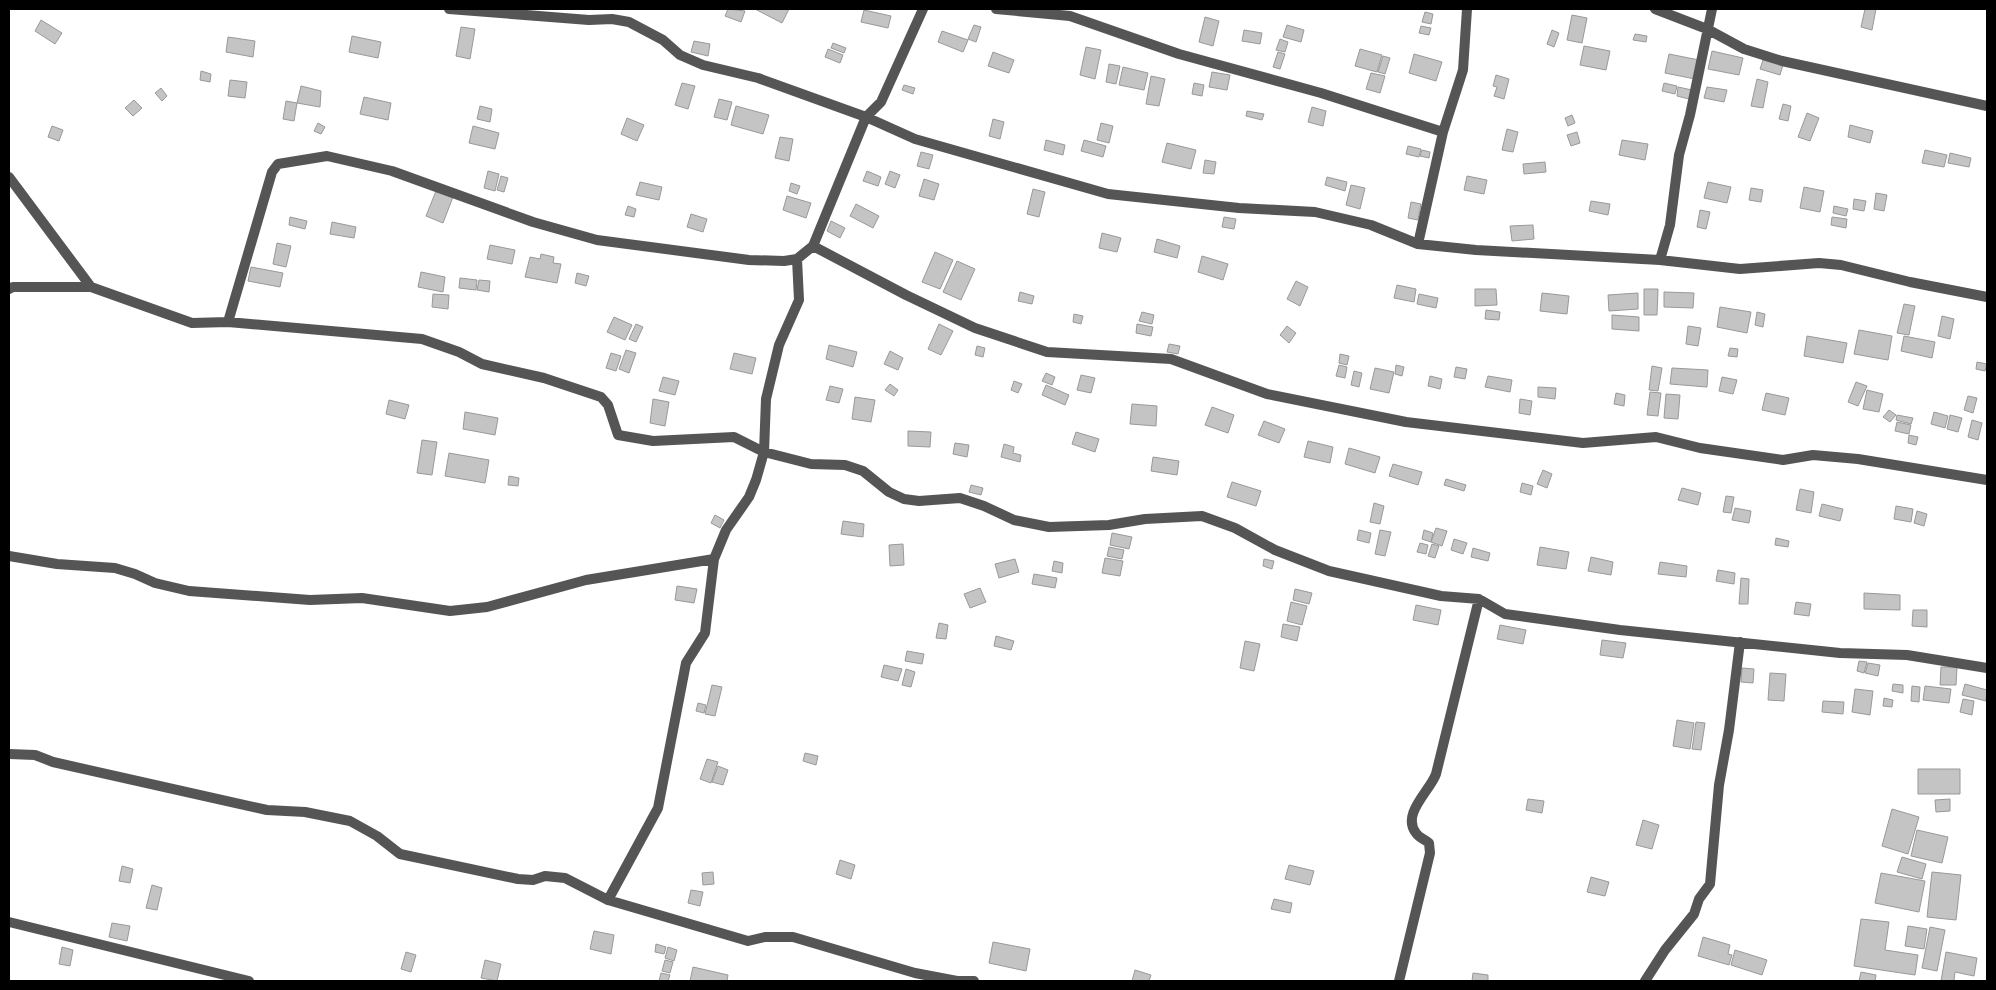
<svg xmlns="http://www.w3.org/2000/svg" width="1996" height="990" font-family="Poppins,sans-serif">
<rect width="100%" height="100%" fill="#fff"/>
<path fill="#c4c4c4" stroke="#999" d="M728,9L745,11L741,22L725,16Z
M755,9H789L782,23Z
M1865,9H1876L1872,30L1861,27Z
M864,10L891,16L888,28L861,22Z
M1425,12L1433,14L1431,24L1422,22Z
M1572,15L1587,18L1582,43L1567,40Z
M1205,17L1219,21L1213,46L1199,42Z
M41,20L62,33L55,44L35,31Z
M974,25L981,27L976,42L968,39Z
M1287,25L1304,30L1301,42L1283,37Z
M1421,26L1431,28L1429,35L1419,33Z
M461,27L475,29L470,59L456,56Z
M1244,30L1262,33L1260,44L1242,41Z
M1552,30L1559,33L1554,47L1547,44Z
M942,31L968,40L963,52L938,42Z
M1635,34L1647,36L1646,42L1633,40Z
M352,36L381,42L378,58L349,52Z
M228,37L255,41L253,57L226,52Z
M1280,39L1288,42L1285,52L1276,50Z
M694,41L710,44L708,56L691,52Z
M833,43L846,48L844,53L831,48Z
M1584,46L1610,51L1606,70L1580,65Z
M1086,47L1101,50L1095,79L1080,75Z
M828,49L843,55L840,63L825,57Z
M1360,49L1382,55L1377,72L1355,66Z
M1712,51L1743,58L1739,75L1708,69Z
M993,52L1014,60L1009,73L988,66Z
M1278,52L1285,54L1280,69L1273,67Z
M1414,54L1442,62L1436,81L1409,73Z
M1669,54L1699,60L1695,79L1665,73Z
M1383,56L1390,58L1385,74L1378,72Z
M1763,60L1783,65L1780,75L1760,69Z
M1109,64L1120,66L1116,84L1106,82Z
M1123,67L1148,73L1144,90L1119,85Z
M201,71L211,74L210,82L200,80Z
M1212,72L1230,75L1227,90L1209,87Z
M1371,73L1385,76L1380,93L1366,89Z
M1496,75L1509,79L1504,99L1494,96L1497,87L1493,86Z
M1151,76L1165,79L1159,106L1146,104Z
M1757,79L1768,82L1763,108L1751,106Z
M230,80L247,82L245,98L228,96Z
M682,83L695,86L688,109L675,105Z
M1194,83L1204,85L1202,96L1192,94Z
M1664,83L1677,86L1675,94L1662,91Z
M904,85L915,88L913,94L902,90Z
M301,86L321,91L320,107L297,103Z
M1678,87L1692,90L1689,99L1677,96Z
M1707,87L1727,90L1724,102L1704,98Z
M161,88L167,96L162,101L155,93Z
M364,97L391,103L388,120L360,114Z
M719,99L732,102L727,120L714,117Z
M134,100L142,108L133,116L125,108Z
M286,101L297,103L294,121L283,119Z
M1783,104L1791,106L1788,121L1779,119Z
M480,106L492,109L490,122L477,119Z
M736,106L769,115L763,134L731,125Z
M1312,107L1326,111L1323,126L1308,122Z
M1247,111L1264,114L1262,120L1246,116Z
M1807,113L1819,118L1810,141L1798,137Z
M1572,115L1575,123L1568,126L1565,118Z
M627,118L644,125L637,141L621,134Z
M993,119L1004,122L1000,139L989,136Z
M318,123L325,127L321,134L314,131Z
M1101,123L1113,126L1109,143L1097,140Z
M1850,125L1873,131L1870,143L1848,137Z
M52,126L63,130L59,141L48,137Z
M473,126L499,133L495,149L469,143Z
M1507,129L1518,132L1513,152L1502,150Z
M1577,132L1580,143L1571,146L1567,135Z
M780,137L793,139L789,161L775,158Z
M1046,140L1065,145L1063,155L1044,150Z
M1084,140L1106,146L1103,157L1081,151Z
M1622,140L1648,144L1645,160L1619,155Z
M1167,143L1196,150L1191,169L1162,162Z
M1408,146L1421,149L1419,157L1406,154Z
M1422,150L1430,152L1429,158L1420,156Z
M1925,150L1947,155L1944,167L1922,163Z
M921,152L933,155L929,169L917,166Z
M1950,153L1971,158L1969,167L1948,163Z
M1205,160L1216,162L1214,174L1203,173Z
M1545,162L1546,172L1524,174L1523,164Z
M488,171L499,174L495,191L484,188Z
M867,171L881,177L878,186L863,181Z
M890,171L900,175L895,188L885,184Z
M501,176L508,178L504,192L497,190Z
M1467,176L1487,180L1484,194L1464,190Z
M1327,177L1347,182L1345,191L1325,185Z
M924,179L939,184L934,200L919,196Z
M640,182L662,187L659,200L636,195Z
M1708,182L1731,187L1727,203L1704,198Z
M791,183L800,186L797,194L789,191Z
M1351,185L1365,188L1360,209L1346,205Z
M1804,187L1824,191L1820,212L1800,208Z
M1751,188L1763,190L1761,202L1749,200Z
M1033,189L1045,192L1039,217L1027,214Z
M436,191L453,197L443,223L426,216Z
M1876,193L1887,195L1884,211L1874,209Z
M787,196L811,203L806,218L783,210Z
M1854,199L1866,201L1864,211L1853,209Z
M1591,201L1610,204L1608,215L1589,211Z
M1411,202L1421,204L1418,220L1408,218Z
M856,204L879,216L873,228L850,216Z
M628,206L636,209L634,217L625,215Z
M1834,206L1848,209L1846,216L1833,213Z
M1700,210L1710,212L1706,229L1697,227Z
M691,214L707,219L703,232L687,227Z
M290,217L307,221L305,229L289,225Z
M1224,217L1236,219L1234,229L1222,227Z
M1832,217L1847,219L1846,228L1831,225Z
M831,221L845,228L840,238L827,231Z
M332,222L356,227L354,238L330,234Z
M1533,225L1534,239L1512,241L1510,226Z
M1102,233L1121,238L1117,252L1099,248Z
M1157,239L1180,246L1177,258L1154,252Z
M277,243L291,246L286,267L273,264Z
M490,245L515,250L512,264L487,259Z
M935,252L953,260L940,289L922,282Z
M541,254L554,257L553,263L561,264L557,283L525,277L530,257L540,259Z
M1202,256L1228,264L1223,280L1198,272Z
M957,261L975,269L961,300L943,292Z
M251,267L283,273L280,287L248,281Z
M421,272L445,277L443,292L418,287Z
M577,273L589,276L586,286L575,283Z
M460,278L477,280L476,290L459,288Z
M479,280L490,281L489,292L477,290Z
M1296,281L1308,287L1300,306L1287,299Z
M1397,285L1416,289L1414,302L1394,298Z
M1475,289H1496L1497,305L1475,306Z
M1644,289H1658L1657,315H1644Z
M1020,292L1034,296L1032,304L1018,301Z
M1664,292L1694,293L1693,308L1664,307Z
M1542,293L1569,296L1567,314L1540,311Z
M1638,293V309L1609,311L1608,295Z
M433,294L449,295L448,309L432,307Z
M1419,294L1438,298L1436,308L1417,304Z
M1904,304L1915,306L1909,335L1897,333Z
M1720,307L1751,312L1747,333L1717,327Z
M1486,310L1500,312L1499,320L1485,319Z
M1142,312L1154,315L1152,324L1139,321Z
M1757,312L1765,314L1763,327L1755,325Z
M1074,314L1083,316L1081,324L1073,322Z
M1612,315L1639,317V331L1612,329Z
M1942,316L1954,319L1950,339L1938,336Z
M614,317L632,325L625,340L607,332Z
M636,324L643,327L636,342L629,339Z
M939,324L953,331L941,355L928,349Z
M1137,324L1153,327L1151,336L1136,333Z
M1287,326L1296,333L1289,343L1280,335Z
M1688,326L1701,328L1698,346L1686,344Z
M1859,330L1892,336L1888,360L1854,354Z
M1807,336L1847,343L1843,363L1804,356Z
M1904,336L1935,342L1932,358L1901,351Z
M1169,344L1180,346L1178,354L1167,352Z
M829,345L857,352L853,367L826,359Z
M977,346L985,348L983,357L975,355Z
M1730,348L1738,349L1737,357L1728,356Z
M626,350L636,353L629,373L619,369Z
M890,351L903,358L898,370L884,364Z
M611,353L621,356L616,371L606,368Z
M734,353L756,358L752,374L730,369Z
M1340,354L1349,356L1347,365L1339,363Z
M1977,362L1987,364L1985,371L1976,369Z
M1339,365L1347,367L1345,378L1336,376Z
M1396,365L1404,367L1402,376L1395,374Z
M1652,366L1662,368L1658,391L1649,390Z
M1456,367L1467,369L1465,379L1454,377Z
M1375,368L1394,372L1389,393L1370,389Z
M1672,368L1708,370L1707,387L1670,384Z
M1354,371L1362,373L1359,387L1351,385Z
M1046,373L1055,377L1052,385L1042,381Z
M1081,375L1095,378L1091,393L1077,390Z
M1430,376L1442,379L1440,389L1428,386Z
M1488,376L1512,380L1510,392L1485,387Z
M663,377L679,381L675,395L659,391Z
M1722,377L1737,380L1733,394L1719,391Z
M1014,381L1022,384L1018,393L1011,390Z
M1856,382L1867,386L1858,406L1848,402Z
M890,384L898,390L894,396L885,390Z
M1046,385L1069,395L1065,405L1042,395Z
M830,386L843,389L839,403L826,400Z
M1538,387L1556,388L1555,399L1538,397Z
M1867,390L1883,394L1879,412L1863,409Z
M1650,392L1661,393L1658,416L1647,415Z
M1616,393L1625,395L1624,406L1614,404Z
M1766,393L1789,398L1785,415L1762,410Z
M1666,394L1680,395L1678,419L1664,418Z
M1968,396L1977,398L1973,413L1964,410Z
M855,397L875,400L871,422L852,419Z
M653,399L669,402L665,426L650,423Z
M1520,399L1532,401L1530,415L1519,413Z
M389,400L409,405L405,419L386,414Z
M1132,404L1157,406L1156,426L1130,424Z
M1212,407L1234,415L1228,433L1205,425Z
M1889,410L1896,415L1890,422L1883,417Z
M465,412L498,418L495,435L463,429Z
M1934,412L1948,416L1945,428L1931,424Z
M1897,415L1913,418L1911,424L1896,420Z
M1950,415L1962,418L1958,432L1947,429Z
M1972,420L1982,423L1978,440L1968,437Z
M1264,421L1285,429L1279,443L1258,435Z
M1897,422L1911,425L1909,434L1895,431Z
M908,431L931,432L930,447L908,446Z
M1076,432L1099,439L1095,452L1072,444Z
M1909,435L1918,437L1916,445L1908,443Z
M422,440L437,442L432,475L417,473Z
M1308,441L1333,447L1330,463L1304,457Z
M955,443L969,445L967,457L953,454Z
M1004,444L1014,447L1013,453L1021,455L1020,462L1001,457Z
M1349,448L1380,457L1375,473L1345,464Z
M449,453L489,460L485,483L445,476Z
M1153,457L1179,461L1177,475L1151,471Z
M1393,464L1422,472L1418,485L1389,476Z
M1543,470L1552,474L1547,488L1537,484Z
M509,476L519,478L518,486L508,485Z
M1446,479L1466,485L1464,491L1444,485Z
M1232,482L1261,491L1256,506L1227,497Z
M1522,483L1533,486L1531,495L1520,492Z
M971,485L983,488L981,495L969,492Z
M1682,488L1701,493L1698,505L1678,500Z
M1800,489L1814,492L1811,513L1796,510Z
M1726,496L1734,497L1731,513L1723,512Z
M1374,503L1384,506L1380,524L1370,522Z
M1822,504L1843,509L1840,521L1819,516Z
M1896,506L1913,509L1911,522L1894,519Z
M1735,508L1751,511L1749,523L1732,520Z
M1917,511L1927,514L1924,526L1914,523Z
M715,515L724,520L720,528L711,523Z
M843,521L864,524L863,537L841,534Z
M1436,528L1447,531L1442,546L1431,542Z
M1359,530L1371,533L1369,543L1357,540Z
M1380,530L1391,532L1385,556L1375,554Z
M1424,530L1433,533L1431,542L1422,539Z
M1112,533L1132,537L1129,549L1110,545Z
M1776,538L1789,541L1788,547L1775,545Z
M1454,539L1467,543L1463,554L1451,550Z
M1420,543L1428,545L1426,554L1417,552Z
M903,544L904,565L890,566L889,545Z
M1432,544L1439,546L1435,558L1428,556Z
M1109,547L1124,550L1122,559L1107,556Z
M1540,547L1569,552L1566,569L1537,565Z
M1473,548L1490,553L1488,561L1471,557Z
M1591,557L1613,562L1611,575L1588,571Z
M1105,558L1123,561L1120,576L1102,573Z
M1015,559L1019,572L999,578L995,564Z
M1264,559L1274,561L1272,569L1263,566Z
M1054,561L1063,563L1062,573L1052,571Z
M1660,562L1687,566L1686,577L1658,574Z
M1718,570L1735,573L1734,584L1716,581Z
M1034,574L1057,578L1055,588L1032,584Z
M1741,578L1749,579L1748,604H1739Z
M677,586L697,589L694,603L675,600Z
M980,588L986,602L970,608L964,594Z
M1295,589L1312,593L1309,604L1293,600Z
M1864,593L1900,595V610L1864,609Z
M1291,602L1307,606L1302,625L1287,621Z
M1796,602L1811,604L1809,616L1794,614Z
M1416,605L1441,610L1438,625L1413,620Z
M1913,610H1927V627L1912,626Z
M939,623L948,625L946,639L936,638Z
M1283,624L1300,627L1297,641L1281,637Z
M1500,625L1526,630L1523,644L1497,639Z
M996,636L1014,641L1011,650L994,646Z
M1602,640L1626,643L1623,658L1600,655Z
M1245,641L1260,644L1254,671L1240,668Z
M907,651L924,654L922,664L905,661Z
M1859,661L1867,662L1864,673L1857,671Z
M1868,663L1880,665L1878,676L1865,673Z
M884,665L902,669L898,681L881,677Z
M1941,667H1957L1956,685H1940Z
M1742,668L1754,669L1753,683L1741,682Z
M906,669L915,672L911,687L902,685Z
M1770,673L1786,674L1784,701L1768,700Z
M1893,684L1903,685V693L1892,691Z
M1965,684L1987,690L1986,701L1962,695Z
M712,685L722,687L715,716L705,714Z
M1912,686L1920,687L1919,702L1911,701Z
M1925,686L1951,689L1949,703L1923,700Z
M1855,689L1873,691L1870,715L1852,712Z
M1884,698L1893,700L1892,707L1883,706Z
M1963,699L1974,701L1972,715L1960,712Z
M1823,701L1844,702L1843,714L1822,712Z
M698,703L706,705L704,713L696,711Z
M1677,720L1694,723L1690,749L1673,746Z
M1696,722L1705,723L1701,750L1692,749Z
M805,753L818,756L816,765L803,761Z
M707,759L718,762L711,783L700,779Z
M718,766L728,770L723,785L712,782Z
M1918,769H1960V794H1918Z
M1528,799L1544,801L1542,813L1526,810Z
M1950,799V811L1936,812L1935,800Z
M1892,809L1919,817L1908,854L1882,846Z
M1643,820L1659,825L1652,849L1636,845Z
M1917,830L1948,837L1942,863L1911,856Z
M1902,857L1926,864L1922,879L1897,872Z
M840,860L855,865L851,879L836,874Z
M1289,865L1314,871L1310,885L1285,879Z
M122,866L133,869L130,883L119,881Z
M713,872L714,884L703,885L702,873Z
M1932,872L1961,875L1956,920L1927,917Z
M1881,873L1925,881L1919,912L1875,903Z
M1591,877L1609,882L1605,896L1587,892Z
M152,885L162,888L157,910L146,908Z
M691,890L703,892L700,906L688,903Z
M1274,899L1292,903L1290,913L1271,909Z
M1861,919L1889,922L1885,950L1918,955L1915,975L1854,966Z
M112,923L130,926L127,941L109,937Z
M1908,926L1927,929L1924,949L1905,946Z
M1930,927L1945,930L1937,971L1922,968Z
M594,931L614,935L611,954L590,949Z
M1703,937L1730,945L1728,954L1732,955L1729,965L1698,956Z
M993,942L1030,949L1026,971L989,963Z
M656,944L666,947L664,954L655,952Z
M62,947L73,950L70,966L59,964Z
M668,947L677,950L674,961L665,958Z
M1735,950L1767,960L1762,975L1731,965Z
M406,952L416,955L411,972L401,969Z
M1946,952L1977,958L1974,976L1955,972L1954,981H1941Z
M485,960L501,964L497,981L481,978Z
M665,960L673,962L670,973L662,971Z
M693,967L728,975L727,981H690Z
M1135,970L1151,975L1149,981H1132Z
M1861,972L1876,975L1875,981H1859Z
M661,973L670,975L668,981H659Z
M1473,973L1488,975V981H1472Z"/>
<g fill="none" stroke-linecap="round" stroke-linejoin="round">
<path stroke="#555" stroke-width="10" d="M449,9L589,20L612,19L629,22L663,40L680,55L703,65L758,78L866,117L915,139L1108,194L1239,208L1315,212L1371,225L1418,244L1476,250L1660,260L1740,269L1819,263L1841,265L1910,282L1987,297
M996,9L1070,16L1179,54L1321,93L1443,132
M1655,9L1707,29L1744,49L1782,61L1987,106
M9,177L91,287L192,323L228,322L422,339L459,352L482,364L544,378L601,397L608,405L618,435L653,441L734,437L764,452L811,464L845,465L863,471L889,492L904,499L919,501L960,498L984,506L1014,520L1049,527L1109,525L1145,519L1202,516L1235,528L1275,550L1329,571L1441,596L1479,599L1505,614L1620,630L1840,653L1907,655L1987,668
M1418,244L1443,132L1463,70L1467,9
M813,246L906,295L975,328L1047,352L1171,359L1267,394L1406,422L1583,443L1656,437L1700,448L1783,460L1813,455L1858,459L1987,480
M1660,260L1670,225L1679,155L1690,115L1712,9
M9,289L13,287H91
M228,322L272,172L278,164L327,156L392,171L533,222L597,240L749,260L784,261L797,259
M9,556L57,564L115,568L135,574L155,583L189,591L310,600L362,598L450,611L487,607L586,580L714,559
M9,754L35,755L53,762L267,810L305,812L350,821L377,836L400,854L518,879L533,880L545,876L565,878L608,900L748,941L765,937H793L915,973L957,981H974
M608,900L658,808L686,663L705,633L714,559L726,530L749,497L756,480L764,452L766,399L779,345L799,300L797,259L813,246L866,117L881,102L923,9
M9,922L249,981
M1399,981L1430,853L1429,843C1425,839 1419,838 1416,833C1401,814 1430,791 1436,774L1479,599
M1645,981L1665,950L1694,914L1699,899L1710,884L1719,785L1729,730L1740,642"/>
</g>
<rect width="1996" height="990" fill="none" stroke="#000000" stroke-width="20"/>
</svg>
